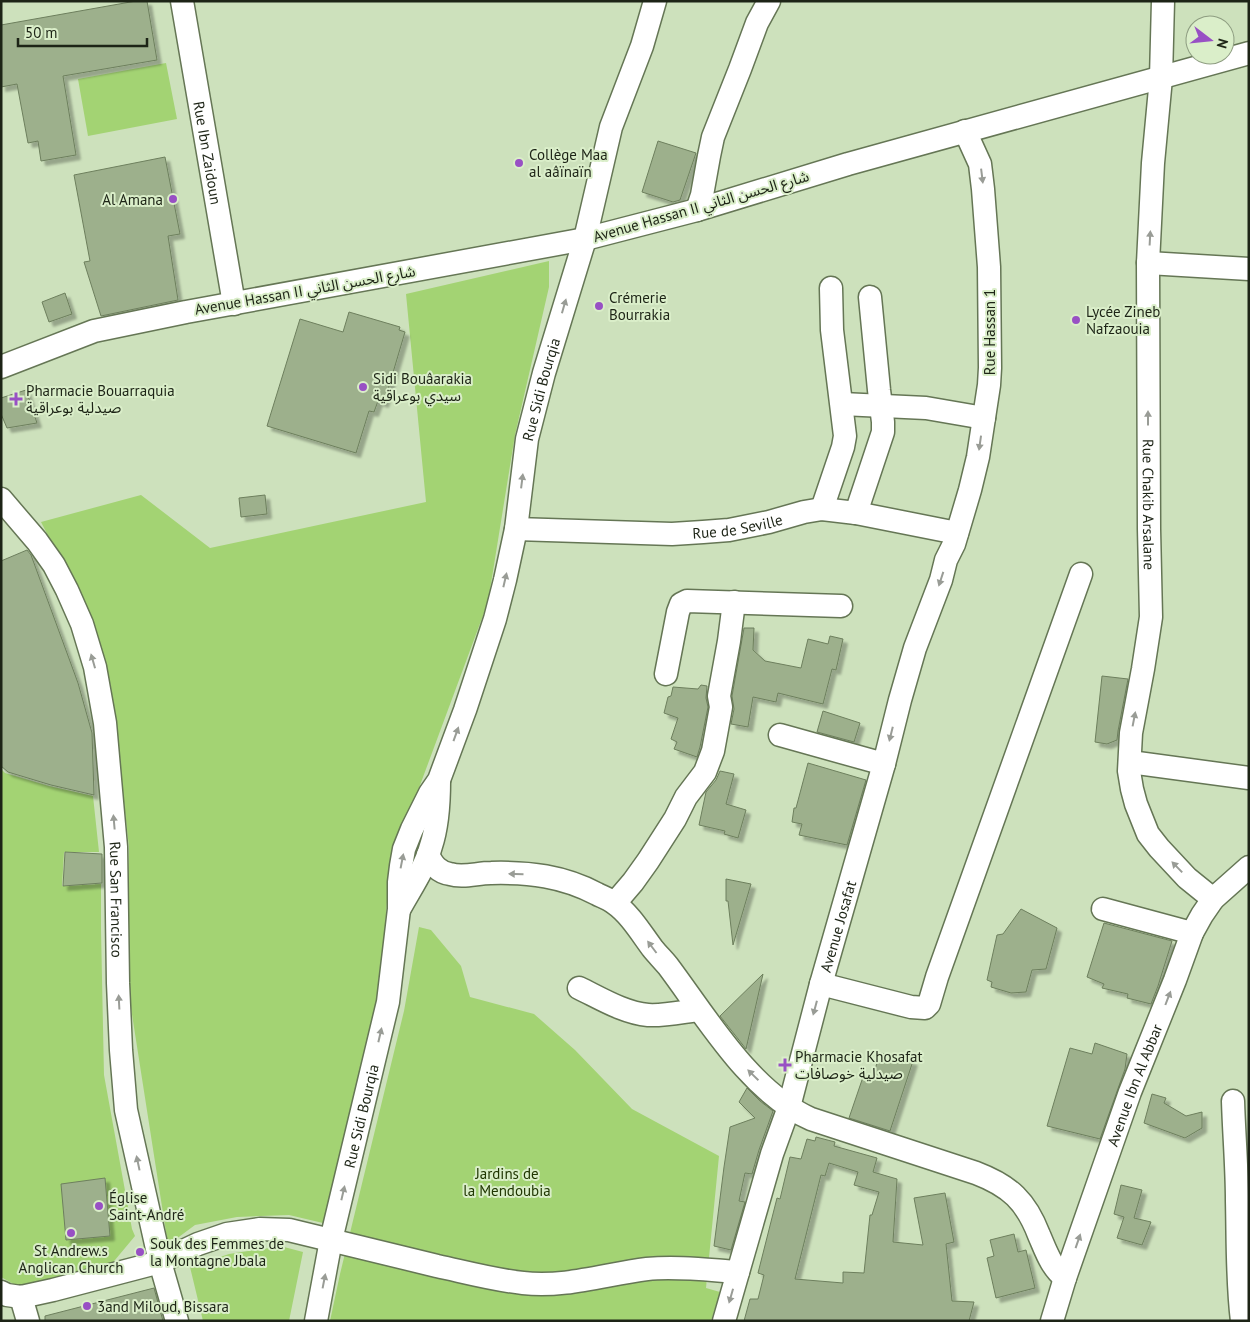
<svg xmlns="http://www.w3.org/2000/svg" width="1250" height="1322" font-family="'PT Sans','Noto Sans Arabic',sans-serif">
<defs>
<filter id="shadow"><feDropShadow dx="4.5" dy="4.5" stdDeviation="1" flood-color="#0004"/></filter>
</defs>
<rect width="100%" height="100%" fill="#cde1bc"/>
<path fill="#a3d373" d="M166,63L177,119L88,136L78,79Z
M549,261V287L515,435L488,602L390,866L379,1000L323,1223L289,1215L237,1217L195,1225L168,1245L126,976L129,847L111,687L94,626L41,522L141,495L210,548L426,502L406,294Z
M1,769L5,773L49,786L93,796L99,852H64L62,886L101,884V930L104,1075L132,1229L135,1236L110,1266L27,1288L17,1286L1,1277Z
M419,927L431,930L461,966L470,997L534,1014L575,1050L632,1109L719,1156L706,1288L720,1292L711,1321H330L340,1274L404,1011Z
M284,1247L303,1252L289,1321H203L190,1267L229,1254L260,1249Z"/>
<path fill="#9db08c" stroke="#6d7f5d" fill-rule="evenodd" filter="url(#shadow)" d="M136,1H147L157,60L63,76L76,155L41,161L38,141L28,143L17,84L1,87V25Z
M658,141L696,153L680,200L673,202L642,192Z
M165,157L180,234L168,236L178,300L101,316L84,262L90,261L74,175Z
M65,293L72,314L49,322L42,302Z
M349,312L400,327L399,330L405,332L384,403L378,401L374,412L369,411L356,453L267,426L300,319L343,332Z
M26,390L37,423L7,428L1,414V398Z
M265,495L267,514L241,517L239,498Z
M27,550L31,555L78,683L92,733L94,795L51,785L8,772L1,766V561Z
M744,628H754L753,650L765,661L801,668L808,639L828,644L830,636L843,639L836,670L832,669L823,704L778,693L776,702L753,697L748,727L731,724L734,709L732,696Z
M1102,676L1128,679L1118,731L1117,740L1107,744L1095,742Z
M701,685L707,686L706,698L708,707L700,747L697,757L674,749L677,742L671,739L678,718L664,713L668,697L671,696L673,687L698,689Z
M823,711L860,723L854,742L817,732Z
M808,763L866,780L847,845L799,835L802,824L792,822L794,808H796Z
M720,771L734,774L726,804L746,810L738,838L724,834L725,831L699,825L706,792L716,780Z
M65,852L102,854V883L63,886Z
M726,879L751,884L733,945L728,901H726Z
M1021,909L1057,928L1046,969L1032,970L1026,992L1011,993L991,987L992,982L987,980L997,935L1003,934Z
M1104,923L1172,941L1158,986L1151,1004L1127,998L1128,994L1102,988L1104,984L1087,977Z
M763,974L746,1049L720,1016Z
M1095,1043L1127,1054L1125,1069L1100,1139L1047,1126L1070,1048L1092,1054Z
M881,1053L913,1061L890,1131L849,1118L863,1077L871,1079Z
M747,1088L760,1101L773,1111L759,1150L752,1174L745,1173L739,1201L745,1202L731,1250L714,1246L724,1167L730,1127L755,1118L739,1102Z
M1152,1094L1166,1098L1164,1103L1186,1116L1202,1112V1128L1185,1138L1144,1123Z
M816,1137L835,1142L834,1146L877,1158L873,1172L897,1179L893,1242L923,1245L914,1198L945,1193L954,1242L946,1244L952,1301L974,1302L969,1321H744L750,1299H758L764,1275L758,1273L777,1198L780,1199L790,1157L801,1159L807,1139L815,1141ZM829,1163L858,1172L854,1185L879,1192L872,1215H870L864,1273L843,1272V1283L795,1279L821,1175L825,1176Z
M105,1178L110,1236L66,1240L61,1184Z
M1121,1185L1142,1190L1134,1218L1151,1222L1142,1245L1117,1238L1124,1217L1114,1214Z
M1014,1234L1018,1252L1026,1250L1035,1288L996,1298L987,1258L994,1256L990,1240Z
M154,1288L163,1321H45V1316Z"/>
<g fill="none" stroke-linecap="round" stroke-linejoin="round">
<g stroke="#657655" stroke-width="25">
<g id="minor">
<path id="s1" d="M182,1L234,304"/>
<path id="s2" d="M1163,1L1161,78L1153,163L1148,263L1149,529L1151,617L1143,669L1131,733L1129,771L1132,789L1136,804L1148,834L1159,848L1187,878L1213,899"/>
<path d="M697,210L702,195L709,156L713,137L740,69L757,23L769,1"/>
<path d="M1148,263L1249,269"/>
<path d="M1,367L94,331L186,312L585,239L697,210L848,164L1249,53"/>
<path d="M842,404L926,408L984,418"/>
<path id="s3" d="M1,499L37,541L54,565L67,590L82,624L95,667L105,723L116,847L118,983L121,1050L126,1110L160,1262L177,1321"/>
<path d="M822,509L843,447L845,436L832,330L831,288"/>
<path d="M856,513L883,432V422L879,390L870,297"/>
<path id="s4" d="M516,529L672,534L703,532L729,530L769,522L804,512L822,509L856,513L957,533"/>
<path d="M666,674L678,612L681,604L687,601L841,606"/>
<path d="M780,735L884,764"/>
<path d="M1130,762L1249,778"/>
<path d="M428,855C433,865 438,872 450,874C463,878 477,873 491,873C529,872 563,876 597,894C603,897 609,899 614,903C630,914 641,933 653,949C658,955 663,960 668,966C707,1018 750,1092 811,1119L976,1173C1010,1186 1026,1201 1039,1235C1046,1251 1051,1267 1065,1278"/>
<path d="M615,903L633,882L648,861L675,819L686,797L705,772L713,751L721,707L719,696L729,641L734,602"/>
<path d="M400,908C411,888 425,868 431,846C438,825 439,803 439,781"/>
<path d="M1103,909L1192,933"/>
<path d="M821,984L911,1007L925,1008L929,1004L937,977L1081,574"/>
<path d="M579,988C600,998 624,1013 648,1015C664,1016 682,1012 698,1010"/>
<path d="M1233,1101C1234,1134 1237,1168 1237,1201C1238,1241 1237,1281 1242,1321"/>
<path d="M1,1292L7,1295L21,1297L53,1290L160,1262L198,1244L227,1234L260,1229L289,1230C339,1242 388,1254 437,1266C465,1272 494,1280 523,1283C565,1288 606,1274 647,1269C677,1266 708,1270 738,1272"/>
<path d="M21,1297L28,1321"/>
<path id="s5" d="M316,1321L331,1240L388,1002L399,909V882L401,866L404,849L412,829L430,793L439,780L465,710L495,619L505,580L516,529L527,439L544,373L585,239L611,127L642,46L655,1"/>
<path id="s6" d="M724,1321L772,1154L789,1107L821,984L884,764L900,700L915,648L941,580L946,560L954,544L970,490L978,457L989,385L990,368L989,267L983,189L980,164L965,131"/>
<path id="s7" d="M1052,1321L1065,1278L1130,1092L1175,980L1192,933L1202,915L1213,899L1249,867"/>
</g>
</g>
<use href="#minor" stroke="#fff" stroke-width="22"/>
</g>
<defs><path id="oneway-solid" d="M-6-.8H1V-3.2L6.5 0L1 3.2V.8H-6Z" transform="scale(1.25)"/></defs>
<g fill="#999c96">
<use href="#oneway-solid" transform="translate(982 176) rotate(83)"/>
<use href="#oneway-solid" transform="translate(1150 238) rotate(-87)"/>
<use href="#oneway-solid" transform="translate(564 306) rotate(-74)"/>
<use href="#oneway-solid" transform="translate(1148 418) rotate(-90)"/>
<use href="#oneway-solid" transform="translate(980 443) rotate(98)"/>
<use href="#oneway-solid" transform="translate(522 481) rotate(-83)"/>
<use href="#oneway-solid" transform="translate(941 579) rotate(108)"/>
<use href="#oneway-solid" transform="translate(505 580) rotate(-77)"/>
<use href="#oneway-solid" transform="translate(93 661) rotate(-106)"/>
<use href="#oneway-solid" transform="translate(1134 719) rotate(-79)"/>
<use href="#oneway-solid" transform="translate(456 734) rotate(-70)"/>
<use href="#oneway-solid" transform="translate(891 734) rotate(104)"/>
<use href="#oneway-solid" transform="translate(114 822) rotate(-95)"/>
<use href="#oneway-solid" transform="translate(402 861) rotate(-79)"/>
<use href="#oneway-solid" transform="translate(1177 867) rotate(-134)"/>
<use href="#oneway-solid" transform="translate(516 874) rotate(-179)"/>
<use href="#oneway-solid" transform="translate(652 947) rotate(-127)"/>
<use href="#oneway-solid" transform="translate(1168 998) rotate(-69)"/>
<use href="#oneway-solid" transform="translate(119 1002) rotate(-93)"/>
<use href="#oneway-solid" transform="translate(815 1008) rotate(105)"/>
<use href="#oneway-solid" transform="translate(380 1035) rotate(-77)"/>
<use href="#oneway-solid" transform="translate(753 1075) rotate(-136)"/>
<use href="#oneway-solid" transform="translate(138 1163) rotate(-102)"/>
<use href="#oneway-solid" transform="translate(343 1193) rotate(-77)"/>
<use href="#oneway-solid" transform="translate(1078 1241) rotate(-71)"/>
<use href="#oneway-solid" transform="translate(324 1281) rotate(-79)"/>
<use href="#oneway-solid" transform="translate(731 1296) rotate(106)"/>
</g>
<g fill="#9850c4" stroke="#daeec9" stroke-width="2">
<circle cx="519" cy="163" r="5"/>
<circle cx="173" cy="199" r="5"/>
<circle cx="599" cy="306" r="5"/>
<circle cx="1076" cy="320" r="5"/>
<circle cx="363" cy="387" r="5"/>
<path d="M13.5 391.5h5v5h5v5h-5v5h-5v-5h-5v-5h5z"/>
<path d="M782.5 1057.5h5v5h5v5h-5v5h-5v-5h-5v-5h5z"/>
<circle cx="99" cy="1206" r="5"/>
<circle cx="71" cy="1233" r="5"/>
<circle cx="140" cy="1252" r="5"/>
<circle cx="87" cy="1306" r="5"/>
</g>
<g text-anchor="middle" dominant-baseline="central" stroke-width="4" stroke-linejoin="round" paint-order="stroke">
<g font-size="15" fill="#1d2416" stroke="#daeec9">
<text stroke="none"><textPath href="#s1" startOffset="154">Rue Ibn Zaidoun</textPath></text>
<text transform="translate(701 206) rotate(-16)">Avenue Hassan II شارع الحسن الثاني</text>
<text transform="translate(305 290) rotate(-10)">Avenue Hassan II شارع الحسن الثاني</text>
<text transform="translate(989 332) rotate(-90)">Rue Hassan 1</text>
<text stroke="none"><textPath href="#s5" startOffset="964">Rue Sidi Bourqia</textPath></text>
<text stroke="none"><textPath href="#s2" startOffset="504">Rue Chakib Arsalane</textPath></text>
<text stroke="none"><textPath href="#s4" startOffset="222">Rue de Seville</textPath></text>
<text stroke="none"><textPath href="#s3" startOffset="429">Rue San Francisco</textPath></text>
<text stroke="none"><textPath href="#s6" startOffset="411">Avenue Josafat</textPath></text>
<text stroke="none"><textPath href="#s7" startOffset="250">Avenue Ibn Al Abbar</textPath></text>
<text stroke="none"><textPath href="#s5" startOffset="210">Rue Sidi Bourqia</textPath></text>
</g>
<g font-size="15" fill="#1d2416" stroke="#daeec9" text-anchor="start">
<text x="529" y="154">Collège Maa<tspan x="529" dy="17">al aâïnaïn</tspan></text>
<text x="163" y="199" text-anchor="end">Al Amana</text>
<text x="609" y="297">Crémerie<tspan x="609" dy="17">Bourrakia</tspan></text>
<text x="1086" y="311">Lycée Zineb<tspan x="1086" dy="17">Nafzaouia</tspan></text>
<text x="373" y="378">Sidi Bouâarakia<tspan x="373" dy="17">سيدي بوعراقية</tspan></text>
<text x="26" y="390">Pharmacie Bouarraquia<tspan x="26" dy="17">صيدلية بوعراقية</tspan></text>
<text x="795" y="1056">Pharmacie Khosafat<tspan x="795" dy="17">صيدلية خوصافات</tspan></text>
<text x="109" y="1197">Église<tspan x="109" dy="17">Saint-André</tspan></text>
<text x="150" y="1243">Souk des Femmes de<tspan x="150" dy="17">la Montagne Jbala</tspan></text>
<text x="71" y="1250" text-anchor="middle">St Andrew.s<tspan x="71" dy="17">Anglican Church</tspan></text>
<text x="97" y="1306">3and Miloud, Bissara</text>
</g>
<g font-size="15" fill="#203602" stroke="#daeec9">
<text x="507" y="1173">Jardins de<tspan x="507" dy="17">la Mendoubia</tspan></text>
</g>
</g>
<rect width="1250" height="1322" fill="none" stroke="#1d2416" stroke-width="5"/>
<g transform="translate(1210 40) rotate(106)"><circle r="24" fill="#daeec9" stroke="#8e9d81"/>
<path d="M0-4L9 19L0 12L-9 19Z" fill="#9850c4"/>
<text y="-8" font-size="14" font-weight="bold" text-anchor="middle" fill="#1d2416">N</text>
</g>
<path d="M18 38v8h129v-8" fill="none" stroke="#1d2416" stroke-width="2.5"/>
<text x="25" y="38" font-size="15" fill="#1d2416" stroke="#daeec9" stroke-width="4" paint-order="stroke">50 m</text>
</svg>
